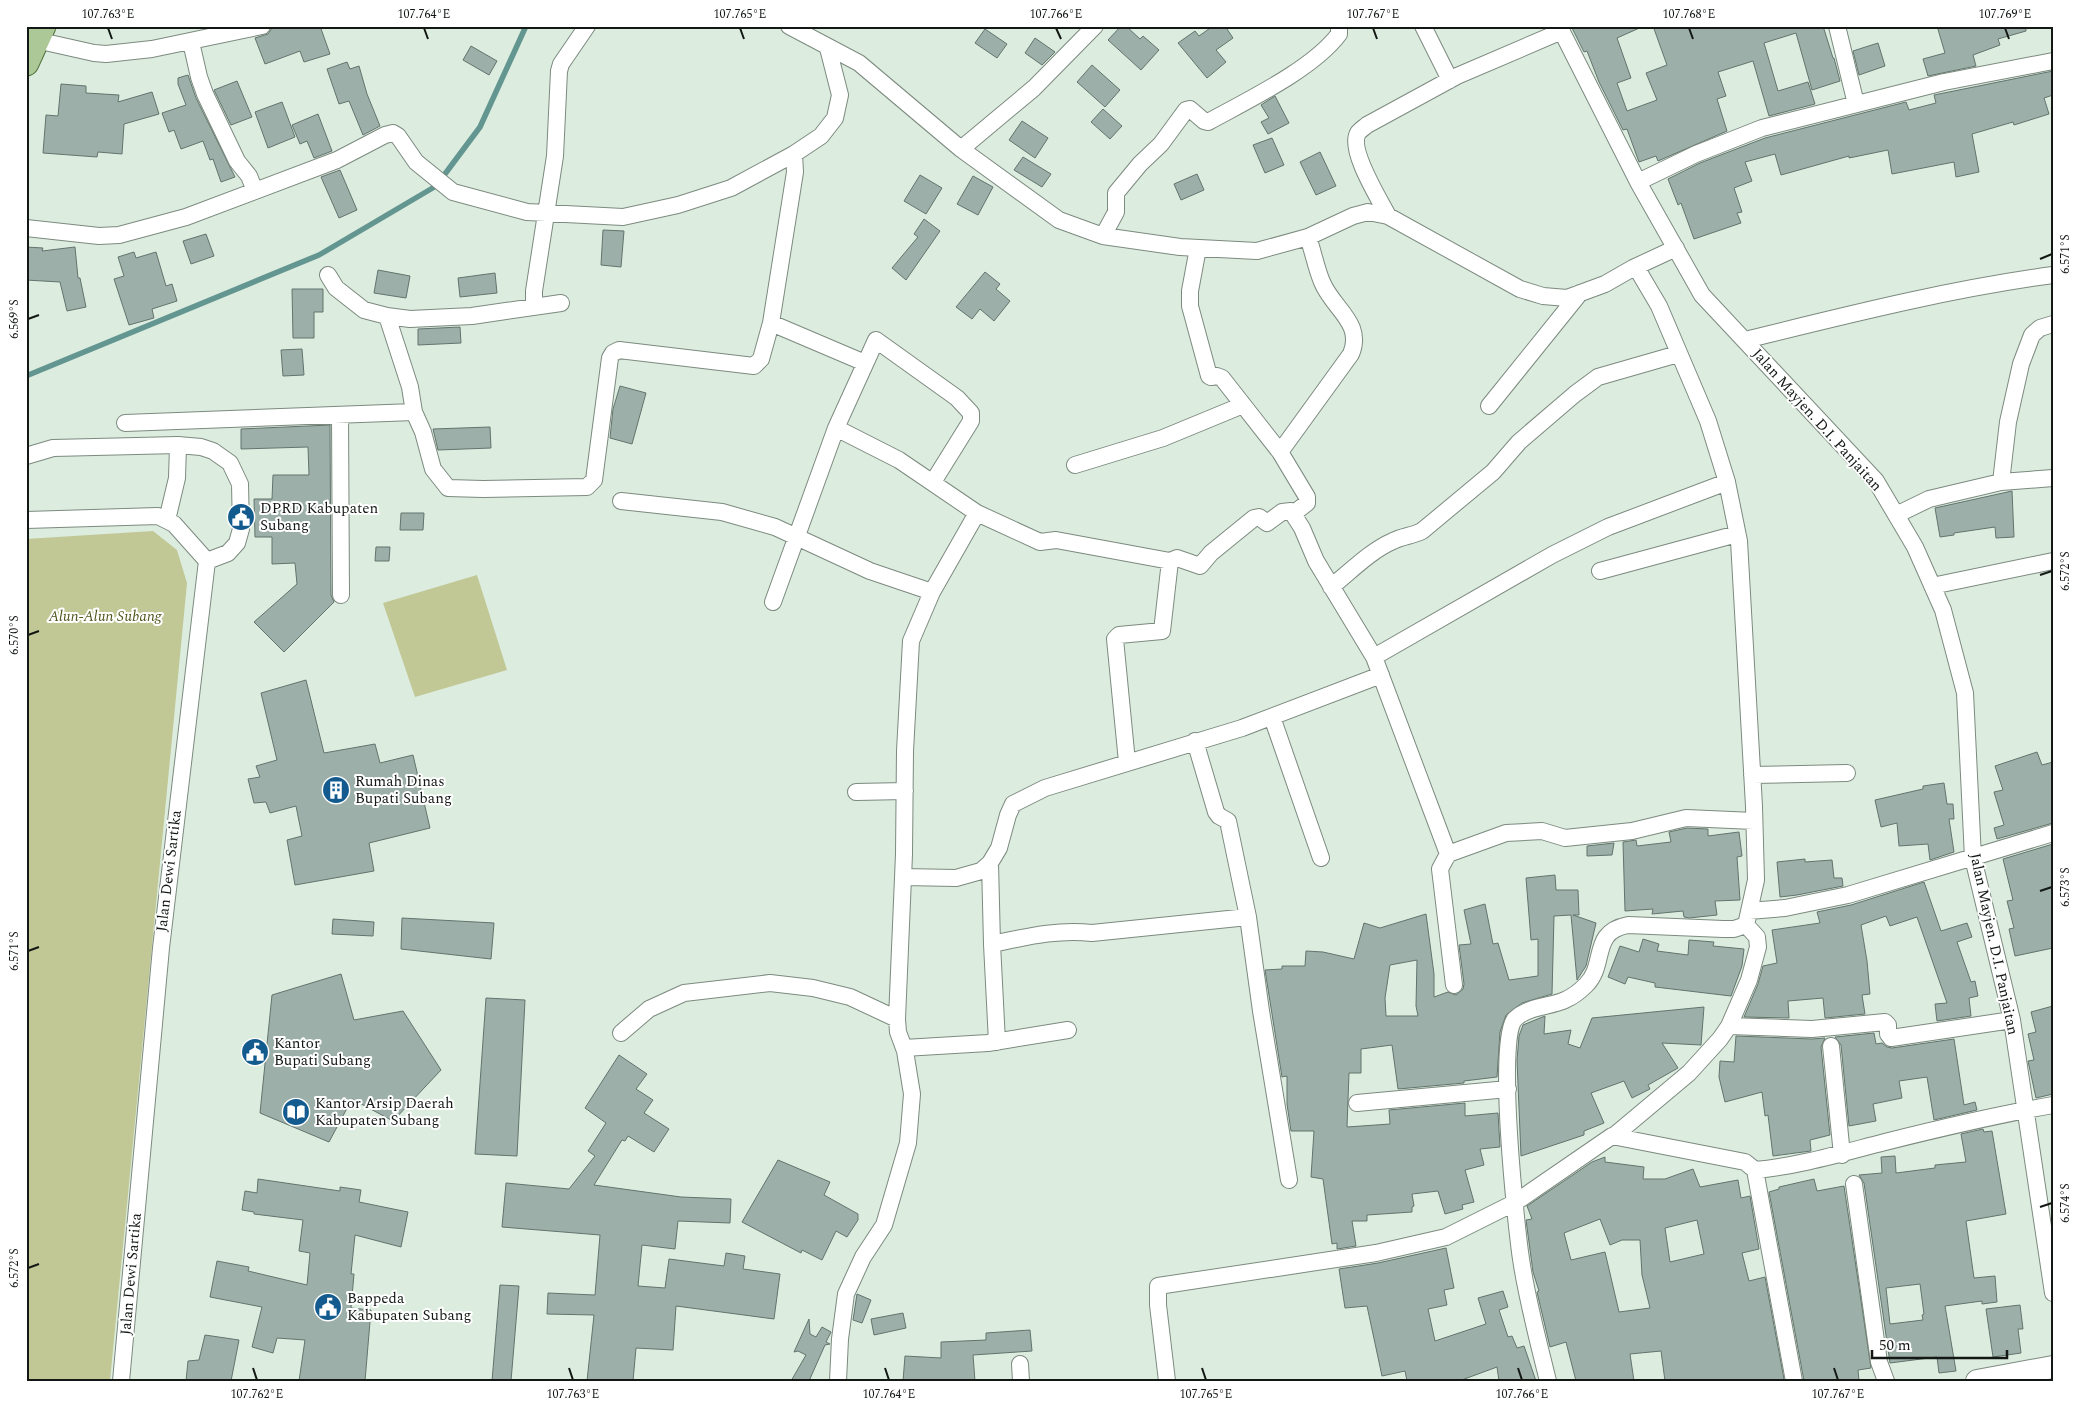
<svg xmlns="http://www.w3.org/2000/svg" width="2079" height="1407" font-family="Spectral,serif">
<rect width="100%" height="100%" fill="#dcecdf"/>
<path fill="#c1c895" d="M153,531L177,550L187,583L110,1381H26V539Z
M477,575L507,670L415,697L383,603Z"/>
<g fill="none" stroke-linecap="round" stroke-linejoin="round">
<path stroke="#649691" stroke-width="5.5" d="M26,376L319,255L436,186L480,127L526,26"/>
</g>
<path fill="#9cafa8" stroke="#62746d" fill-rule="evenodd" d="M276,26H320L330,54L304,62L300,51L265,64L255,38L268,34L272,28Z
M1121,26H1126L1140,39L1143,36L1159,50L1141,70L1108,40Z
M1213,26H1225L1233,38L1216,50L1226,62L1207,78L1178,43L1195,31L1199,36Z
M1571,26H1644L1617,38L1631,78L1617,83L1627,111L1657,100L1646,73L1667,65L1653,26H1823L1833,58H1834L1840,81L1812,90L1796,33L1764,43L1778,91L1808,82L1815,104L1769,116L1753,61L1718,72L1726,96L1717,99L1727,131L1658,161L1656,156L1639,162L1627,129L1623,130L1599,82L1587,51L1584,52Z
M1937,26H2026V31L1998,39L2000,45L1973,55L1976,66L1928,76L1923,59L1945,53Z
M985,29L1007,44L997,58L975,43Z
M1035,38L1055,52L1042,65L1025,53Z
M1878,43L1885,66L1859,75L1853,51Z
M471,46L497,61L489,75L463,60Z
M347,62L350,69L359,66L367,94L380,126L363,135L349,101L339,104L327,69Z
M1092,65L1120,90L1105,107L1077,82Z
M2053,71V95L2044,98L2049,114L2014,125L2013,122L1972,134L1979,172L1956,177L1954,162L1892,174L1888,150L1849,158V156L1781,175L1775,154L1745,162L1752,181L1734,188L1742,212L1737,213L1741,223L1694,239L1681,203L1678,205L1668,179L1700,163L1765,138L1906,102L1909,110L1936,103L1934,95Z
M188,75L196,98L235,177L221,182L213,159L210,160L203,141L181,149L174,130L169,132L162,113L186,105L178,84V78Z
M237,81L252,117L231,125L214,90Z
M61,84L86,86V93L119,95L118,102L152,92L159,114L124,124L122,154L98,152L97,157L43,153L46,115L58,116Z
M1275,96L1289,123L1268,134L1261,122L1269,118L1261,105Z
M282,102L295,137L268,148L255,112Z
M1103,109L1122,126L1110,139L1091,122Z
M318,114L332,151L314,158L307,141L300,144L292,125Z
M1022,121L1048,138L1035,158L1009,140Z
M1272,138L1284,165L1265,173L1253,145Z
M1320,152L1336,186L1316,195L1300,162Z
M1023,157L1051,174L1042,187L1014,170Z
M340,170L357,210L339,218L321,177Z
M1197,174L1204,190L1181,200L1174,184Z
M920,175L942,188L926,214L904,201Z
M973,176L993,187L978,215L957,204Z
M924,219L940,231L906,280L892,268L918,237L914,234Z
M603,230L624,231L621,267L601,265Z
M206,234L214,256L191,264L183,241Z
M26,247L43,248L42,251L75,247L78,278H80L86,307L67,311L60,282L26,280Z
M134,252L136,258L156,252L166,286L172,284L177,301L152,309L154,318L129,325L114,279L124,276L118,257Z
M378,270L410,276L406,298L374,293Z
M985,272L1000,284L996,289L1010,301L994,321L980,309L972,319L956,307Z
M495,273L497,293L460,297L458,278Z
M292,289H323V312H314V338H293Z
M460,327L461,343L418,345V329Z
M302,349L304,375L283,376L281,350Z
M620,386L646,393L632,444L610,438L613,409Z
M330,425L331,595L334,602L284,652L254,622L297,584L295,563L272,564V537H255L254,499H272L273,475H309L308,447L241,449V429Z
M490,427L491,448L438,450L433,429Z
M2012,491L2014,537L1996,538L1995,527L1954,533V535L1940,537L1935,508Z
M401,513H424L423,530H400Z
M376,547H390L389,561H375Z
M306,680L324,753L375,744L380,763L413,755L430,828L369,843L374,871L295,885L287,840L302,836L296,806L270,813L266,802L254,803L248,779L260,777L256,766L277,760L261,693Z
M2037,752L2042,765L2053,762V823L1997,839L1994,828L2004,825L1994,792L2003,790L1995,766Z
M1944,783L1947,804H1953L1954,819H1949L1954,852L1930,860L1928,844L1899,846L1897,823L1881,827L1875,800L1923,789V786Z
M1687,828L1708,829V836L1739,832L1742,856L1737,857L1740,900L1715,901L1717,915L1689,918L1684,917L1683,911L1652,914L1653,909L1625,911L1623,842L1636,840L1637,846L1671,842L1669,832Z
M1614,843L1612,855L1587,856V846Z
M2053,844V948L2015,956L2009,929L2014,928L2007,901L2013,900L2003,859Z
M1805,859V862L1832,860L1834,878H1842L1843,886L1797,895L1780,897L1777,862Z
M1555,875L1556,890H1578L1579,915H1573L1596,923L1586,966L1577,980L1571,915L1554,916L1552,994L1522,1003L1506,1015L1500,1032L1497,1077L1464,1081V1083L1398,1089L1392,1045L1361,1049V1073H1349L1347,1127L1390,1124L1389,1110L1465,1103V1116L1498,1113L1500,1147L1480,1149L1484,1165L1465,1170L1474,1202L1462,1205L1463,1209L1445,1214L1438,1191L1412,1194L1414,1206L1412,1207V1212L1367,1215V1221H1352L1356,1246L1337,1249V1243L1332,1244L1323,1179L1311,1177L1314,1131H1291L1287,1104V1076L1282,1077L1265,970L1282,969V966H1305L1306,951L1323,952L1354,959L1364,923L1380,928L1426,914L1434,974V997L1448,992L1456,995L1463,989L1464,984L1459,945L1471,944L1464,910L1485,904L1493,944L1498,943L1509,980L1538,976V939L1531,940L1526,878ZM1417,960L1416,1006L1418,1016H1386L1385,998L1390,965Z
M1924,882L1941,931L1967,923L1972,937L1957,942L1971,982L1975,981L1978,996L1969,998L1971,1016L1937,1021L1935,1004L1947,1003L1917,917L1890,926L1886,916L1861,925L1867,961L1870,994L1862,995L1865,1014L1825,1018L1823,998L1788,1001L1789,1018L1744,1017L1758,984L1763,966L1777,963L1772,930L1820,923L1817,912L1851,905Z
M402,918L494,923L491,959L401,949Z
M333,919L374,922L373,936L332,934Z
M1643,939L1659,944L1657,951L1688,955L1689,940L1714,942L1713,946L1744,949L1742,966L1731,996L1655,987V983L1628,977L1625,984L1608,977L1620,946L1639,952Z
M341,974L354,1020L403,1011L441,1070L393,1121L352,1099L329,1142L260,1113L272,995Z
M486,998L525,1000L517,1156L475,1154Z
M2053,1006V1094L2036,1098L2028,1061L2034,1060L2028,1034L2036,1032L2031,1012Z
M1704,1007L1701,1045L1662,1043L1678,1068L1648,1085L1650,1089L1632,1098L1624,1081L1591,1093L1604,1123L1584,1131V1135L1521,1156L1517,1060L1519,1036L1523,1025L1545,1016L1544,1034L1571,1030L1568,1044L1580,1048L1592,1018Z
M1874,1033L1876,1044L1882,1043L1887,1047L1892,1048L1954,1039L1964,1105L1975,1102L1977,1110L1934,1120L1927,1077L1899,1081L1902,1098L1873,1104L1876,1121L1849,1126L1841,1045L1835,1037Z
M1736,1036L1812,1039L1825,1038L1821,1047L1830,1135L1810,1140L1811,1151L1773,1156L1768,1115L1765,1116L1762,1092L1725,1102L1719,1077L1720,1061L1734,1062Z
M619,1055L647,1074L636,1089L653,1100L644,1113L669,1129L654,1152L628,1136L625,1141L622,1140L594,1185L681,1197L731,1199L730,1223L678,1221L675,1249L642,1245L638,1286L665,1288L669,1259L724,1266L726,1253L745,1256L743,1269L780,1274L774,1319L676,1306L673,1350L636,1348L633,1381H587L594,1315L547,1314L548,1293L595,1295L600,1235L502,1227L506,1183L569,1189L595,1156L588,1151L606,1123L585,1108Z
M1983,1129L1984,1132L1992,1131L2006,1214L1966,1221L1974,1278L1995,1276L1997,1302L1982,1304V1301L1945,1306L1956,1371L1939,1373L1937,1357L1890,1363L1864,1183L1859,1175L1882,1173L1881,1157L1895,1156L1896,1173L1935,1168V1165L1966,1162L1961,1134ZM1920,1284L1924,1314L1922,1315L1923,1320L1890,1324L1886,1288Z
M1605,1157V1162L1644,1167L1643,1179H1665L1693,1169L1700,1187L1738,1180L1741,1198L1750,1196L1759,1249L1742,1253L1749,1281L1765,1277L1784,1379L1779,1381H1665L1661,1351L1630,1354L1634,1381H1576L1566,1342L1550,1347L1537,1292L1539,1291L1533,1272L1526,1220L1532,1219L1527,1206L1592,1162ZM1600,1219L1610,1245L1622,1240H1640L1642,1275L1650,1308L1619,1312L1605,1252L1571,1260L1564,1233ZM1697,1220L1704,1254L1670,1262L1665,1228Z
M778,1160L830,1182L824,1195L858,1214V1220L847,1237L836,1231L822,1260L802,1250L801,1253L742,1222Z
M258,1179L340,1191V1187L361,1190L359,1202L408,1212L401,1247L355,1235L351,1274H354L351,1308L371,1310L365,1381H299L305,1340L277,1338L273,1353L252,1347L262,1307L210,1297L217,1261L249,1267L248,1271L307,1285L310,1253L299,1251L303,1220L254,1214V1212L242,1210L245,1191L257,1193Z
M1814,1179L1817,1191L1844,1186L1871,1368L1858,1370L1859,1381H1804L1769,1192L1779,1189V1187Z
M1446,1248L1454,1288L1444,1290L1447,1305L1428,1309L1435,1341L1486,1324L1478,1298L1503,1291L1508,1307L1499,1310L1508,1337L1512,1336L1517,1348L1524,1346L1536,1381H1499L1497,1367L1459,1381H1407L1405,1371L1382,1376L1367,1306L1345,1308L1339,1269L1378,1263Z
M500,1285L519,1286L511,1381H492Z
M857,1294L871,1300L862,1323L853,1320Z
M2020,1305L2023,1329H2018L2021,1353L1993,1357L1986,1309Z
M903,1313L906,1328L874,1335L871,1319Z
M809,1319L810,1334L816,1337L822,1327L831,1332L826,1342L830,1344L825,1345L809,1381H791L806,1355L798,1351L794,1352Z
M1030,1330L1032,1351L973,1355L975,1381H903L905,1356L941,1358V1342L986,1340V1333Z
M205,1335L239,1340L231,1381H186L188,1361L199,1360Z"/>
<g fill="none" stroke-linecap="round" stroke-linejoin="round">
<g stroke="#7c8a7f" stroke-width="18">
<path id="minor" d="M789,26L859,63L961,149L1059,220L1103,236L1180,247L1257,251L1308,237L1353,216L1368,212L1388,216L1520,289L1543,296L1567,298L1605,284L1633,268L1676,248
M1423,26L1450,80
M1559,26L1638,182L1702,295L1876,481L1915,547L1943,610L1965,693L1973,858L2012,1020L2053,1293
M1837,26L1856,104
M36,40L94,53L106,54L152,49L262,26
M191,42L199,77L205,94L237,161L249,176L255,191
M961,149L1034,88L1095,26
M1638,182L1696,154L1762,128L1944,82L2053,61
M1388,216C1380,200 1348,150 1358,133C1360,130 1365,127 1367,125L1457,76L1562,31
M26,228L99,236L119,235L186,217L337,160L385,135L393,133L398,136L416,162L453,192L527,212L623,217L678,205L731,188L794,154L821,136L835,118L840,95L828,48
M1103,236L1116,212V193L1140,164L1161,144L1186,110L1190,109L1204,121L1208,122C1248,100 1313,69 1339,34V26
M1198,248L1190,291V306L1209,376L1211,377L1217,376L1222,378L1280,452L1307,497V503L1293,514L1302,528L1316,561L1374,657L1448,854L1440,869L1454,985
M328,275L336,288L364,310L387,316L410,319L472,316L561,303
M534,306V291L555,156L559,71L561,64L587,26
M387,316L410,387L414,412
M771,323L865,363
M1745,340C1847,315 1949,289 2053,275
M1489,406L1580,293
M340,415L341,595
M125,423L414,412L423,432L433,469L448,488L483,489L587,487L594,480L610,358L613,353L619,350L754,366L761,359L771,323L795,172L794,154
M836,428L899,460L977,513L1040,542L1056,540L1170,561L1177,558L1200,566L1211,553L1254,518L1259,517L1267,523L1282,512L1291,511L1293,514
M1280,452L1351,354C1364,323 1333,309 1322,282C1316,268 1313,251 1308,237
M26,456L53,448L178,445L201,447L213,451L230,463L240,484L241,529L237,543L228,553L207,561
M1075,465L1163,438L1243,405
M2001,482L2008,422L2021,364L2032,335L2040,328L2053,324
M621,501L722,512L775,527L870,571L932,592
M1896,515L1929,499L2001,482L2053,478
M26,520L158,516L174,524L207,561L161,948L121,1381
M167,520L177,478L178,445
M1600,571L1737,534
M1932,586L2053,561
M1331,587C1350,572 1370,551 1393,541C1403,536 1412,536 1422,531L1493,472L1519,442L1575,394L1598,377L1678,354
M773,602L836,428L876,340L957,398L971,413V421L933,482
M1374,657L1552,555L1608,527L1727,482
M1272,717L1321,858
M1195,741L1216,812L1219,816L1228,821L1248,917L1261,1011L1289,1180
M1127,762L1115,639L1119,635L1162,631L1170,561
M1752,775L1847,773
M856,792L905,791
M1448,854L1506,833L1542,831L1565,838L1632,831L1686,818L1754,821
M990,863L992,944L997,1042
M903,877L956,878L981,871L990,863L999,848L1008,815L1013,804L1045,788L1242,728L1381,675
M1749,911L1785,908L1848,895L2053,833
M992,944C1026,937 1057,929 1092,933L1248,917
M1729,1026L1812,1029L1885,1022L1888,1025V1034L1891,1038L2012,1020
M621,1033L649,1009L684,993L770,983L813,988L850,997L897,1019
M1831,1046L1842,1155
M904,1048L988,1043L1068,1030
M1357,1103L1508,1089
M1615,1135L1689,1073L1720,1039L1729,1026L1749,980L1758,947L1757,937L1746,925
M1755,1170L1794,1381
M1854,1184L1879,1362L1886,1381
M1020,1364L1021,1381
M838,1381L840,1339L846,1294L863,1257L884,1225L908,1143L912,1094L905,1051L898,1032L897,1019L904,854L905,751L911,641L932,592L977,513
M1167,1381L1158,1305V1286L1376,1253L1446,1237L1516,1202L1612,1136L1745,1162L1755,1170C1800,1166 1842,1153 1885,1142C1941,1128 1996,1115 2053,1105
M1548,1381C1538,1340 1527,1300 1521,1259C1516,1225 1496,1038 1515,1019C1528,1006 1550,1007 1565,1000C1572,997 1580,991 1586,985C1607,964 1590,932 1628,925L1723,929H1734L1746,925L1756,880L1754,806L1739,541L1727,482L1708,421L1659,306L1636,267"/>
</g>
<g stroke="#7c8a7f" stroke-width="24">
<path id="secondary" d="M1977,1381L2053,1367"/>
</g>
<g stroke="#53723c" stroke-width="27">
<path id="primary" d="M26,63L43,26"/>
</g>
<use href="#minor" stroke="#fff" stroke-width="16"/>
<use href="#secondary" stroke="#fff" stroke-width="22"/>
<use href="#primary" stroke="#acc897" stroke-width="25"/>
</g>
<path fill="none" stroke="#131814" stroke-width="2" d="M108,28L112,39M424,28L428,39M740,28L744,39M1056,28L1061,39M1373,28L1377,39M1689,28L1693,39M2005,28L2009,39M2040,259L2052,254M28,319L39,315M2040,575L2052,571M28,635L39,631M2040,891L2052,887M28,951L39,947M2040,1207L2052,1203M28,1268L39,1264M253,1368L257,1380M569,1368L573,1380M885,1368L889,1380M1202,1368L1206,1380M1518,1368L1522,1380M1834,1368L1838,1380"/>
<defs>
<g id="civic-disc" transform="scale(1.4375)"><circle r="9.5" fill="#135a8e" stroke="#fff"/><path d="M-.6-6.5H3V-4.5H.6V-3L4-1V1h2V6H-6V1h2V-1L-.6-3ZM-1.2 2.5V6h2.4V2.5Z" fill="#fff"/></g>
<g id="building-disc" transform="scale(1.4375)"><circle r="9.5" fill="#135a8e" stroke="#fff"/><path d="M-4-6H4V6H1V3H-1V6H-4ZM-2.5-4.3h1.7v1.8h-1.7ZM.8-4.3h1.7v1.8H.8ZM-2.5-1h1.7V.8h-1.7ZM.8-1h1.7V.8H.8Z" fill="#fff"/></g>
<g id="library-disc" transform="scale(1.4375)"><circle r="9.5" fill="#135a8e" stroke="#fff"/><path d="M-6-4Q-3-5.5-.7-3.5V5Q-3 3-6 4ZM6-4Q3-5.5 .7-3.5V5Q3 3 6 4Z" fill="#fff"/></g>
</defs>
<g fill-rule="evenodd">
<use href="#civic-disc" x="241" y="517"/>
<use href="#building-disc" x="336" y="790"/>
<use href="#civic-disc" x="255" y="1052"/>
<use href="#library-disc" x="296" y="1112"/>
<use href="#civic-disc" x="328" y="1307"/>
</g>
<g text-anchor="middle" dominant-baseline="central" stroke-width="4" stroke-linejoin="round" paint-order="stroke">
<g font-size="15" fill="#131814" stroke="#fff">
<text transform="translate(1817 420) rotate(48)">Jalan Mayjen. D.I. Panjaitan</text>
<text transform="translate(169 871) rotate(-83)">Jalan Dewi Sartika</text>
<text transform="translate(1994 944) rotate(78)">Jalan Mayjen. D.I. Panjaitan</text>
<text transform="translate(131 1274) rotate(-85)">Jalan Dewi Sartika</text>
</g>
<g font-size="15" fill="#131814" stroke="#fff" text-anchor="start">
<text x="260" y="508">DPRD Kabupaten<tspan x="260" dy="17">Subang</tspan></text>
<text x="355" y="781">Rumah Dinas<tspan x="355" dy="17">Bupati Subang</tspan></text>
<text x="274" y="1043">Kantor<tspan x="274" dy="17">Bupati Subang</tspan></text>
<text x="315" y="1103">Kantor Arsip Daerah<tspan x="315" dy="17">Kabupaten Subang</tspan></text>
<text x="347" y="1298">Bappeda<tspan x="347" dy="17">Kabupaten Subang</tspan></text>
</g>
<g font-size="15" font-style="italic" fill="#50561c" stroke="#fff">
<text x="105" y="616">Alun-Alun Subang</text>
</g>
</g>
<rect width="2079" height="1407" fill="none" stroke="#ffffff" stroke-width="55"/>
<path d="M1872 1350v8h135v-8" fill="none" stroke="#131814" stroke-width="2.5"/>
<text x="1879" y="1350" font-size="15" fill="#131814" stroke="#ffffff" stroke-width="4" paint-order="stroke">50 m</text>
<rect x="28" y="28" width="2024" height="1352" fill="none" stroke="#131814" stroke-width="2"/>
<g font-size="12" text-anchor="middle" fill="#131814">
<text x="108" y="18">107.763°E</text>
<text x="424" y="18">107.764°E</text>
<text x="740" y="18">107.765°E</text>
<text x="1056" y="18">107.766°E</text>
<text x="1373" y="18">107.767°E</text>
<text x="1689" y="18">107.768°E</text>
<text x="2005" y="18">107.769°E</text>
<text transform="translate(2065 254) rotate(-90)" y="4">6.571°S</text>
<text transform="translate(14 319) rotate(-90)" y="4">6.569°S</text>
<text transform="translate(2065 571) rotate(-90)" y="4">6.572°S</text>
<text transform="translate(14 635) rotate(-90)" y="4">6.570°S</text>
<text transform="translate(2065 887) rotate(-90)" y="4">6.573°S</text>
<text transform="translate(14 951) rotate(-90)" y="4">6.571°S</text>
<text transform="translate(2065 1203) rotate(-90)" y="4">6.574°S</text>
<text transform="translate(14 1268) rotate(-90)" y="4">6.572°S</text>
<text x="257" y="1398">107.762°E</text>
<text x="573" y="1398">107.763°E</text>
<text x="889" y="1398">107.764°E</text>
<text x="1206" y="1398">107.765°E</text>
<text x="1522" y="1398">107.766°E</text>
<text x="1838" y="1398">107.767°E</text>
</g>
</svg>
